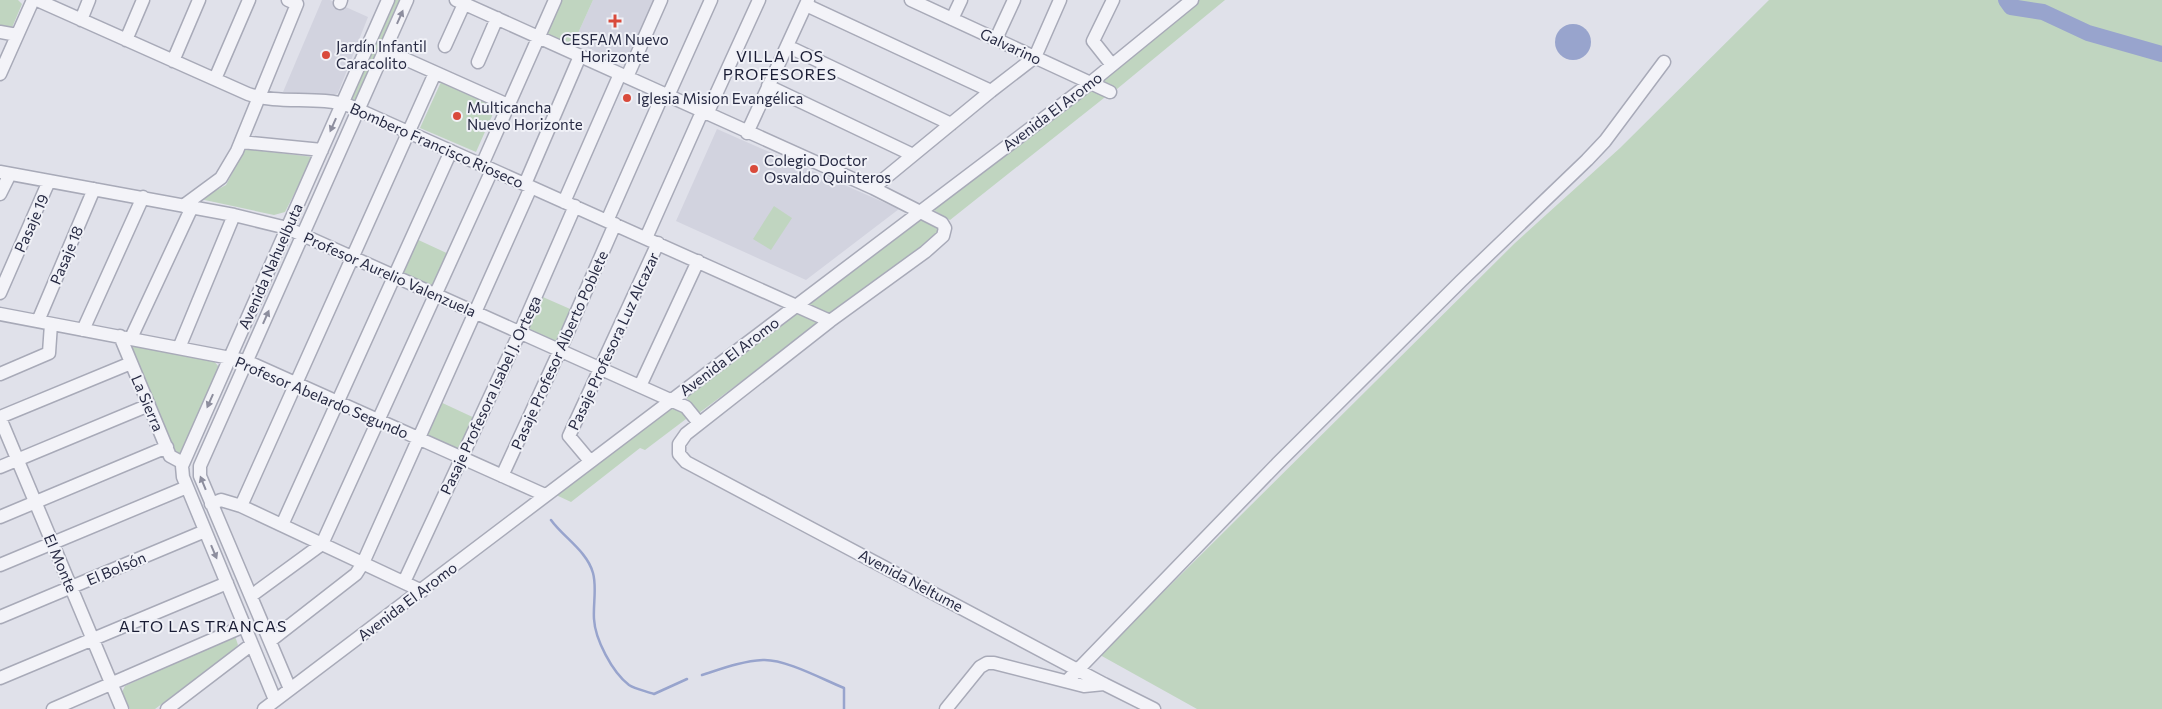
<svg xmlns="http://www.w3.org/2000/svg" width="2162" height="709" font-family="Commissioner,sans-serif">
<rect width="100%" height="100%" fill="#e0e1ea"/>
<path fill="#d2d3df" d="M322,0H330L368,17L338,93L332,96L283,92Z
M593,0H654L627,62H620L574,42Z
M717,129L899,209L806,280L676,221Z"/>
<path fill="#c0d5c0" d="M0,0H18L22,4L11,30L0,28Z
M394,0H402L356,101L351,99Z
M555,0H593L570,51L539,37Z
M1199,0H1225L1117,89L1098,82Z
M1769,0H2162V709H1197L1100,655L1515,243L1620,148Z
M441,82L496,107L476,152L420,128Z
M1090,88L1109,94L950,220L932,209Z
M245,149L313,157L285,212L274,215L200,199L226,185Z
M774,206L792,218L771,250L753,239Z
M919,211L945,228L830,321L797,305Z
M412,237L453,256L436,294L395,276Z
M536,294L577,312L560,350L520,332Z
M797,310L821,322L699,413L684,395Z
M128,343L212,359L219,367L181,453L177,454Z
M436,400L479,420L461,458L418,439Z
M668,406L690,416L645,450L640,448L571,502L554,494Z
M235,636L238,645L232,651L155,709H130L122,692L125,686Z"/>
<path fill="#98a4cd" d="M1555 42a18 18 0 1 1 36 0a18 18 0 1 1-36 0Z"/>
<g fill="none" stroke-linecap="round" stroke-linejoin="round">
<path stroke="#98a4cd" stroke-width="2.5" d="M551,520C563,537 587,551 593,573C597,587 593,604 594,619C595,639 612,672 629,685C635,689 646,691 654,694L687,679
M702,675C721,669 742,661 763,660C785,659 822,679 844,688V709"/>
<path stroke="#98a4cd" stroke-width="16" d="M2006,0L2011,7L2043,12L2088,33L2162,54"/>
<g stroke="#a8aab8" stroke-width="15">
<path id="minor" d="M37,0L248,94C280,105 318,95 350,106L830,321
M456,0L873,188L942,223L945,228L943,236L925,252L830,321L686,434L679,444V454L686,462L1104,684L1154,709
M911,0L1110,92
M340,3L341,0
M806,5L991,91
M952,19L961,0
M81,20L89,0
M0,32L17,35
M996,39L1014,0
M126,40L143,0
M445,46L464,4
M787,46L951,124
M385,50L508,105
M173,61L199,0
M478,62L497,18
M1112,65L1093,41L1113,0
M0,74L33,0
M627,77L661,0
M215,79L249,0
M768,86L913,155
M668,96L711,0
M707,114L759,0
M747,133L808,0
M241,142L322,150
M482,165L555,0
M0,172L234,215L287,228L686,407L699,423
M525,184L580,56
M873,188L991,91L1035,57L1060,0
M0,194L10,174
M564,202L620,74
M183,206L221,178L237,151L297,4L288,0
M607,221L663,94
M646,238L702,112
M0,293L49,181
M0,314L246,361L545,495
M38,321L94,189
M83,330L143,197
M120,336L170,456L183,463
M131,338L192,207
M179,348L234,215
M0,374L49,353L51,324
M640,386L698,261
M0,417L131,363
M0,418L122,709
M590,461L569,436L658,243
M0,467L149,405
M502,476L560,350L615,224
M211,504L221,500L241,506L422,591
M241,506L435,73
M0,517L167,447
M282,525L451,151
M0,565L187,487
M404,582L520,332L575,206
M251,596L322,544L492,170
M0,617L205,531
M270,641L356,574L363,563L531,187
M0,678L227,583
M1067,681L1278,463L1461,281L1587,160L1605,141L1664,62
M290,689L200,476V466L407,0
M275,700L183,477L182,466L388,0
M53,709L244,626
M167,709L252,644
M264,709L1089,84L1192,0
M946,709L980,667L987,663H994L1084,686L1104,684"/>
</g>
<use href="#minor" stroke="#f3f3f8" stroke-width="12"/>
</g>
<defs><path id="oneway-solid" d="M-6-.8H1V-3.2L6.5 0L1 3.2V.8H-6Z" transform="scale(1.25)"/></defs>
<g fill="#8d8e9e">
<use href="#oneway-solid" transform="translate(400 17) rotate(-66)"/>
<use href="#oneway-solid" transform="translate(333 125) rotate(114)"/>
<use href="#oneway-solid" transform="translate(266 317) rotate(-66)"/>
<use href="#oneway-solid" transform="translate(210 401) rotate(114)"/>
<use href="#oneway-solid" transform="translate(203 483) rotate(-112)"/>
<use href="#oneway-solid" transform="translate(214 552) rotate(67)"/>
</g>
<g fill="#d94a3b" stroke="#f0f1f7" stroke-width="2">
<path d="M612.5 13.5h5v5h5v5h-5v5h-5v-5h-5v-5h5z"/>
<circle cx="326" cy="55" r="5"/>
<circle cx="627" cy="98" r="5"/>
<circle cx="457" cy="116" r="5"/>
<circle cx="754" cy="169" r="5"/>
</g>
<g text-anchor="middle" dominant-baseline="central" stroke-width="4" stroke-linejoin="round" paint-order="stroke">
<g font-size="15" fill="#272a43" stroke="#f0f1f7" text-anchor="start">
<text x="615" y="39" text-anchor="middle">CESFAM Nuevo<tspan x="615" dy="17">Horizonte</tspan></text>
<text x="336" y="46">Jardín Infantil<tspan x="336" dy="17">Caracolito</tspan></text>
<text x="637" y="98">Iglesia Mision Evangélica</text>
<text x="467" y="107">Multicancha<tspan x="467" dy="17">Nuevo Horizonte</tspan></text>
<text x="764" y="160">Colegio Doctor<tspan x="764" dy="17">Osvaldo Quinteros</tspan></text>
</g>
<g font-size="15" fill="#272a43" stroke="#f0f1f7">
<text transform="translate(1011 46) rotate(25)">Galvarino</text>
<text transform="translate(1052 111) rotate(-37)">Avenida El Aromo</text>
<text transform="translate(437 145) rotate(24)">Bombero Francisco Rioseco</text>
<text transform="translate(31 223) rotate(-66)">Pasaje 19</text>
<text transform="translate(66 255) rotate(-67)">Pasaje 18</text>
<text transform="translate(270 266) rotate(-66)">Avenida Nahuelbuta</text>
<text transform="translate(390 274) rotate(24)">Profesor Aurelio Valenzuela</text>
<text transform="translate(613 341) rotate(-65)">Pasaje Profesora Luz Alcazar</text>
<text transform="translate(559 350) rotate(-66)">Pasaje Profesor Alberto Poblete</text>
<text transform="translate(729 356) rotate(-37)">Avenida El Aromo</text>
<text transform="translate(490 395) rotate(-65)">Pasaje Profesora Isabel J. Ortega</text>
<text transform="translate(322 397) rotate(23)">Profesor Abelardo Segundo</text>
<text transform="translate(148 403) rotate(67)">La Sierra</text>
<text transform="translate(61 563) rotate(67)">El Monte</text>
<text transform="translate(116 568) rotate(-23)">El Bolsón</text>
<text transform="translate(911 580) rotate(28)">Avenida Neltume</text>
<text transform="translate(407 601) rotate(-37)">Avenida El Aromo</text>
</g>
<g font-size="16" letter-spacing="1" fill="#191c34" stroke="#f0f1f7">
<text x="780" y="55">VILLA LOS<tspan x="780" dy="18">PROFESORES</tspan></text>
<text x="203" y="625">ALTO LAS TRANCAS</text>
</g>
</g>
</svg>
